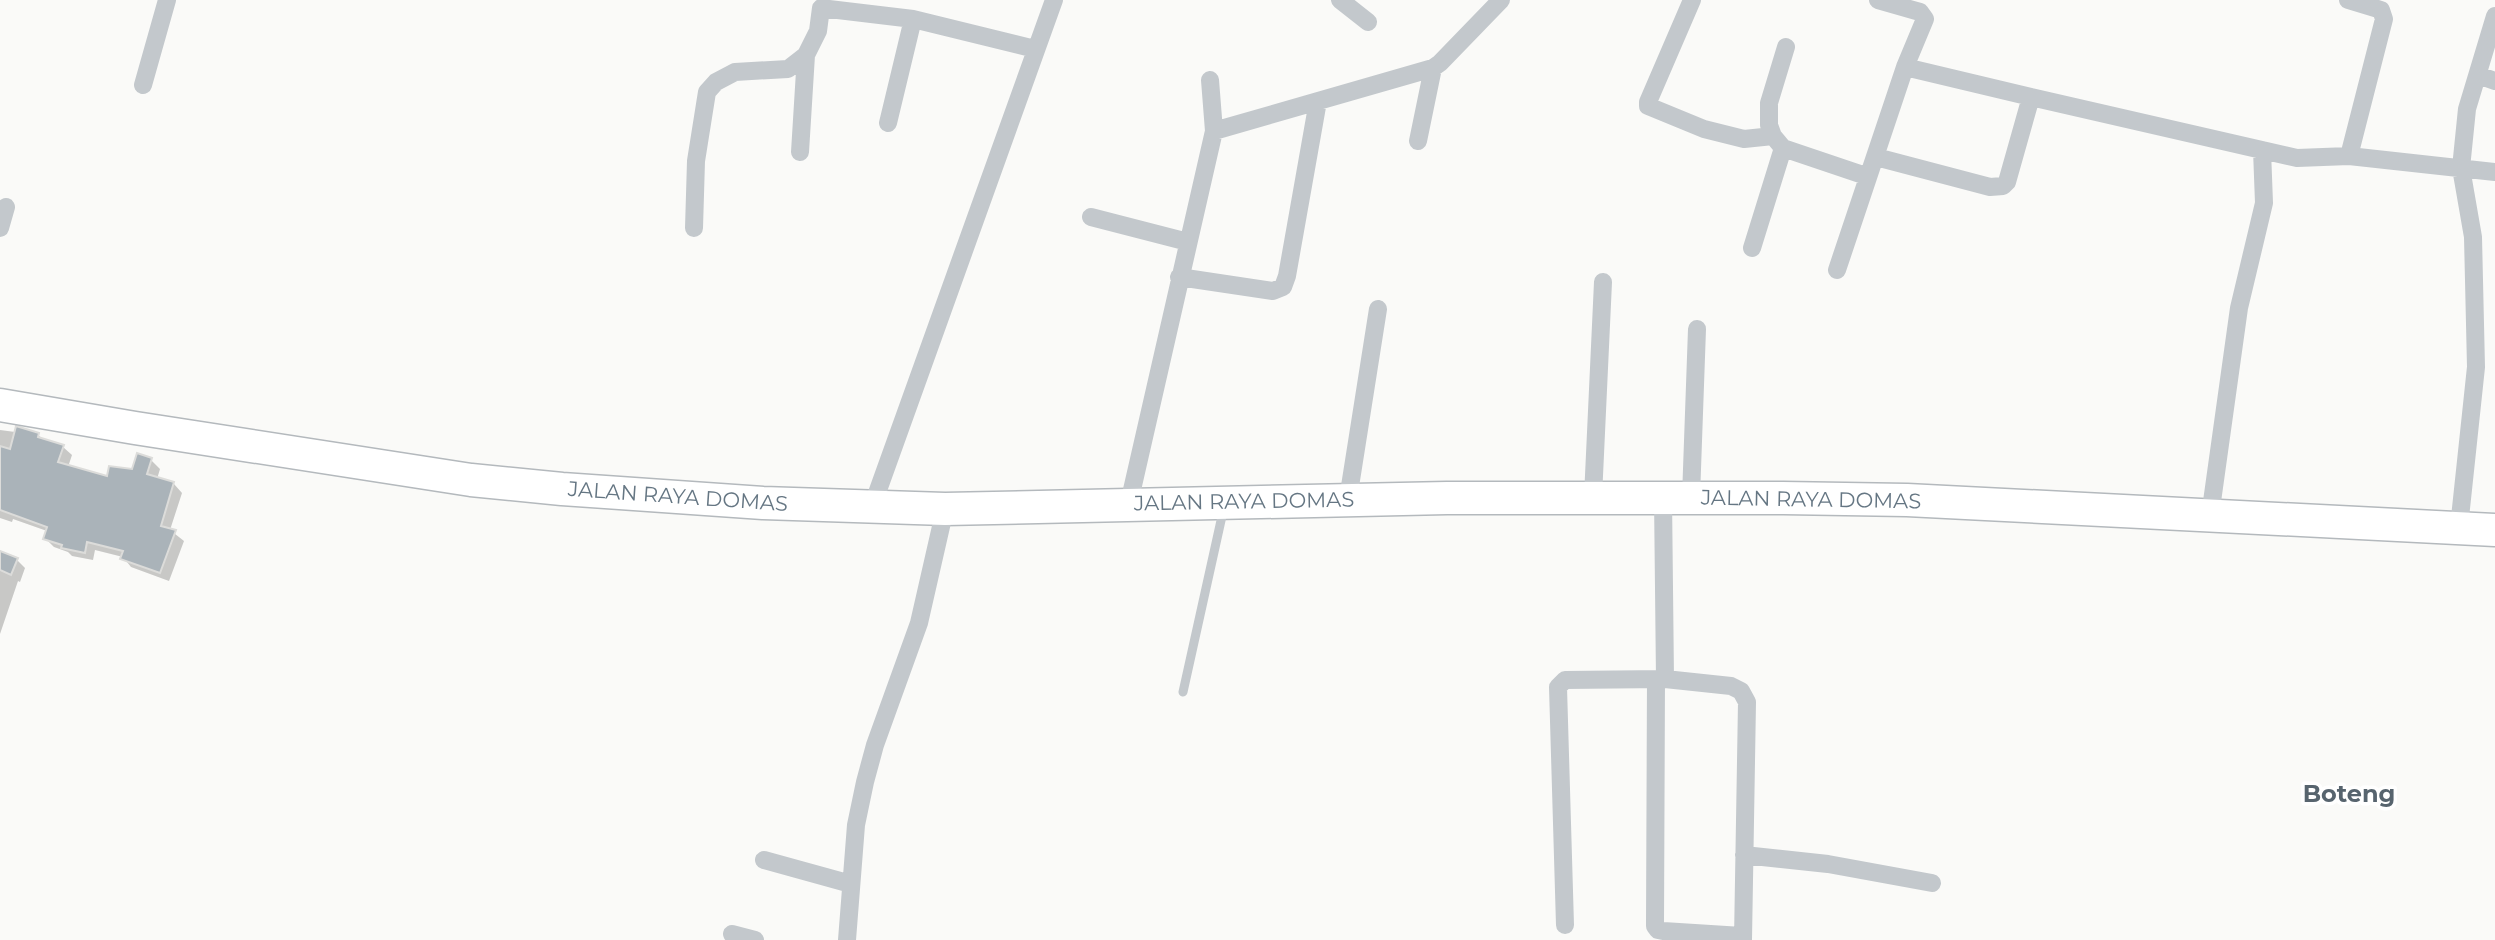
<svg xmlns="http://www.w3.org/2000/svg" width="2495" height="940" font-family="Montserrat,sans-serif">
<rect width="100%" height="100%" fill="#fafaf8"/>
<path fill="#0003" d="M0,430L38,435L44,440L63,447L72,455L68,467L108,478L133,471L151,460L160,469L157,479L174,484L182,493L170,530L184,541L169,581L131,567L123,557L95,550L93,560L72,556L68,552L54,547L45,538L47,531L13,519L12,522L0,518Z
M0,553L17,560L25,568L20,582L18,581L0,634Z"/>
<path fill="#aab3b9" stroke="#dcdcda" stroke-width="2" d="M16,426L39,433L38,437L64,445L58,462L107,476L109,466L132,469L137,453L152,458L147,474L174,482L161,526L176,530L160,573L120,559L123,551L87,542L85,553L61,548L62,545L43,539L47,527L0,510V446L10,449Z
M0,551L18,558L11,575L0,570Z"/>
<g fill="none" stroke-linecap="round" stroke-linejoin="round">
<g stroke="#b4b9bd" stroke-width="35">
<path id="highway" d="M0,405L135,428L471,480L562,489L763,503L945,509L1447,498H1783L1907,500L2495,530"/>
</g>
<path stroke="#c3c8cc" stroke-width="9" d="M1183,692L1224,507"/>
<path stroke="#c3c8cc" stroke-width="18" d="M1340,0L1368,22
M1692,0L1648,102V106L1704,129L1744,139L1773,136
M2348,0L2381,10L2384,19L2349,156
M1786,47L1769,103V125L1773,136L1783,148L1866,176
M1905,67L2031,97
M2478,75L2495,81
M1210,80L1214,131
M143,85L167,0
M888,123L913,19
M1418,141L1433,68
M800,152L806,55L818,31L821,8L913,19L1035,49
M1876,157L1990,187L2003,186L2007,182L2031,97L2297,158L2349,156L2495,172
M1091,217L1188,242
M0,228L6,207
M694,228L696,161L707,92L716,82L735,72L788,69L806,55
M1752,248L1783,148
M1837,270L1905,67L1925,19L1920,12L1878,0
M1179,277L1273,291L1283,287L1287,276L1318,101
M1593,497L1603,282
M1663,497L1665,679
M1691,497L1697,329
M1348,499L1378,309
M1129,503L1214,131L1433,68L1440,63L1501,0
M872,507L1054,0
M2210,516L2239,308L2264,203L2262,150
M2459,527L2476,367L2473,237L2461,168L2467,109L2495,16
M1656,679L1655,926L1658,930L1663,931L1742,936
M1744,855L1828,864L1932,883
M764,860L851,884
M1565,925L1558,687L1565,680L1665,679L1731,686L1741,691L1747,702L1743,940
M732,934L755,940
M847,940L856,825L865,782L875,745L919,623L945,509"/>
<use href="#highway" stroke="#fff" stroke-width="32"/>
</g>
<g text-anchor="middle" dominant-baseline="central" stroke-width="7" stroke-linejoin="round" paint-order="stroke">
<g font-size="21" fill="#657683" stroke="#fff">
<text transform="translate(678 496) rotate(4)">JALAN RAYA DOMAS</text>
<text transform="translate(1811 499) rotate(1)">JALAN RAYA DOMAS</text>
<text transform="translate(1244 501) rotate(-1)">JALAN RAYA DOMAS</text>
</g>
<g font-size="24" font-weight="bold" fill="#57646e" stroke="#fff">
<text x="2349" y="793">Boteng</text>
</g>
</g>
</svg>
